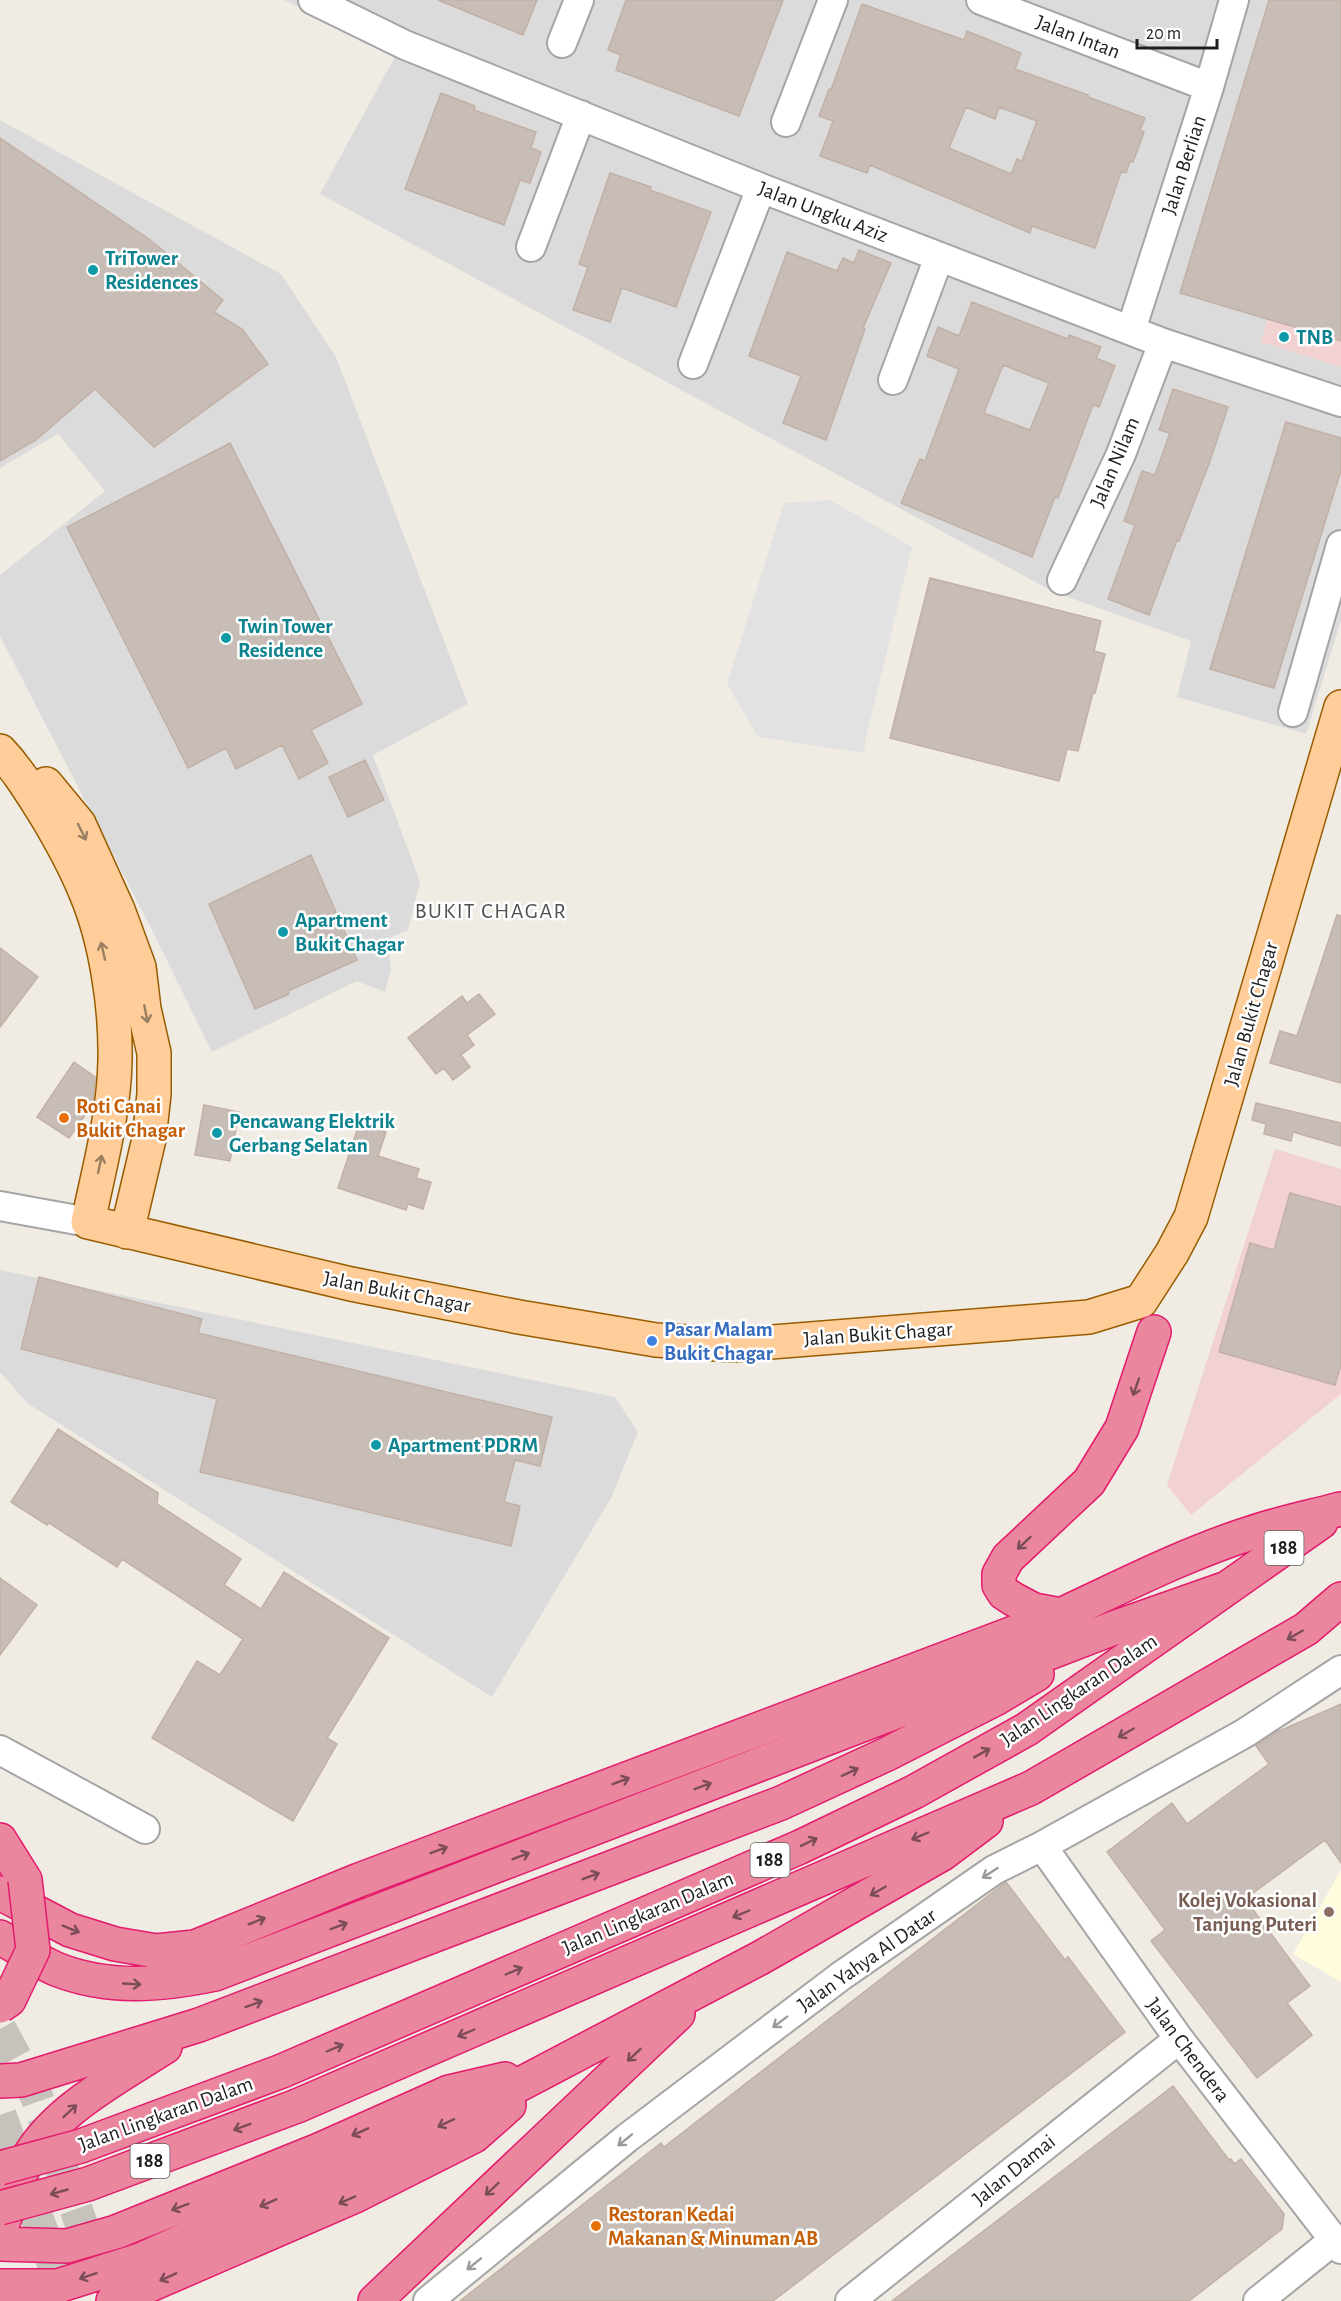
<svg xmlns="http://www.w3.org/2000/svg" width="1341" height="2301" font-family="'Alegreya Sans',sans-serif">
<rect width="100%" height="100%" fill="#f0ebe3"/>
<path fill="#dcdbdb" d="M284,0H1341V82L1261,342L1341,367V620L1306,734L1177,697L1191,641L1054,592L320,194L397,53Z
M0,120L281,274L336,357L468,704L373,755L420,882L408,930L387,939L391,969L385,992L357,981L212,1052L151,928L0,636V575L105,491L58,434L0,468Z
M0,1270L615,1397L638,1432L611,1498L492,1697L27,1403L0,1372Z"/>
<path fill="#f1d1d2" d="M1341,82V367L1261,342Z
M1275,1149L1341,1169V1394L1191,1515L1167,1485Z"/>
<path fill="#fffddd" d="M1341,1870V1982L1293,1954Z"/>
<path fill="#e2e2e2" d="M830,500L912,547L865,742L864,753L758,737L727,684L784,503Z"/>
<path fill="#c8bdb6" stroke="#c2b0a5" stroke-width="1.5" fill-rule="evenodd" d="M438,0H537L523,35Z
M626,0H783L739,116L616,70L621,55L608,50Z
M1269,0H1341V341L1180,293Z
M862,4L964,40L967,31L1021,53L1015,69L1088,95V97L1145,118L1140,130L1144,132L1133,162L1130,161L1126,173L1121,172L1095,248L1032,226L1030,233L870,165L867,173L820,156L833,121L819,116L829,89L831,90ZM966,107L995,119L999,107L1037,121L1022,161L1017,159L1011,174L949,148Z
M441,93L475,106L474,110L536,132L531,148L541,152L530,183L520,180L504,225L405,189Z
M0,138L149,239L223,300L214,312L242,329L268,364L154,447L95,389L36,440L0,461Z
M610,173L651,187L650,190L711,212L676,307L622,288L610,322L573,310L588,267L579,264Z
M859,250L891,263L863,328L865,329L826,440L783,423L801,376L749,356L787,252L837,271L843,258L854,263Z
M972,302L1068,339L1069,335L1101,347L1096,358L1115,366L1099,407L1093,405L1058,498L1055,497L1032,557L901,503L920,459L925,461L959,369L927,356L938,327L959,336ZM1003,365L1049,383L1030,430L984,413Z
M1173,389L1228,407L1209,464L1179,541L1177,540L1149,615L1108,599L1135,525L1124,521L1142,471L1155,475L1170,433L1159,430Z
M1286,422L1341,438V470L1274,688L1210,669Z
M230,443L362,704L311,730L328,763L299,779L282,745L236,769L226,748L188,768L67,527Z
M930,578L1101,621L1094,651L1105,654L1095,693H1093L1078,751L1067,749L1059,781L890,738Z
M365,760L384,800L348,817L329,777Z
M311,855L357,960L288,991L289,994L255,1009L209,904Z
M1337,915L1341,916V1083L1270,1063L1280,1031L1297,1036Z
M0,948L38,977L0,1027Z
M479,994L495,1014L467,1035L474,1045L461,1055L470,1067L453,1080L444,1068L436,1074L408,1038L462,996L467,1003Z
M74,1062L95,1077V1079L93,1104L69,1138L37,1117Z
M1256,1103L1341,1123V1146L1293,1132L1291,1141L1264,1134L1266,1124L1252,1120Z
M204,1105L239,1112L230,1161L195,1155Z
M359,1124L386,1132L378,1156L419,1169L416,1178L431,1182L423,1209L408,1204L406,1210L338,1188Z
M1290,1193L1341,1207V1365L1335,1385L1219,1352L1250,1243L1274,1250Z
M39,1277L202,1319L198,1333L552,1417L540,1466L515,1460L504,1502L520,1506L511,1546L200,1472L217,1399L21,1349Z
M58,1429L158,1493L157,1504L241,1559L224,1585L261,1609L284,1572L389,1638L327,1738L337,1744L293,1821L152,1738L197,1661L220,1675L243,1639L122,1559L117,1567L49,1523L47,1525L11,1502Z
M0,1578L37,1605L0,1655Z
M1341,1704V1863L1325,1840L1245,1899L1310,1986L1287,2003L1312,2035L1257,2078L1151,1941L1165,1930L1107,1852L1172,1803L1187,1824L1269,1764L1256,1746L1277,1732Z
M1006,1882L1065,1960L1068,1957L1125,2032L913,2194L773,2301H460L661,2143L664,2147Z
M1173,2086L1229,2160L1231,2159L1234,2164L1241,2159L1284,2214L1282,2229L1189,2301H892Z"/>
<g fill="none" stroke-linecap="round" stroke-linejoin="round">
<path stroke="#c6c2bc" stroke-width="33" stroke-dasharray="33 16" stroke-linecap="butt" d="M0,2029L36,2095L108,2300
M0,2115L67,2301"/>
<g stroke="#a5a5a5" stroke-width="32">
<path id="minor" d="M313,0L405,45L761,188L1163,343L1341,402
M981,0L1209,87
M562,43L579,0
M786,122L833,0
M531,247L581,115
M1131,330L1209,87L1234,0
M693,364L761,188
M893,380L939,257
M1062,580L1121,454L1163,343
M1293,712L1341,545
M0,1206L88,1222
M0,1750L145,1829
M1042,1846L1179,2039L1341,2249
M428,2301L627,2138L841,1976L994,1870L1042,1846L1245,1733L1341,1670
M850,2301L1179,2039
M1258,2301L1334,2240"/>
</g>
<g stroke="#985d00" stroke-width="36">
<path id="major" d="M0,751C18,770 31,792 45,814C60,839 74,864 85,891C106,939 116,1008 115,1060C114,1115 99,1169 88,1222L351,1284L519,1317L656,1340L733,1345L1089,1317L1141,1301L1172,1253L1191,1217L1341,707
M46,784L79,824L118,910L139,967L144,1009L154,1053V1094L149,1139L127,1232"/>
</g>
<g stroke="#e41a6b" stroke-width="36">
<path id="highway" d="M1061,1615L1034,1610L1013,1599L1004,1593L999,1585V1574L1008,1558L1089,1482L1122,1428L1154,1332
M0,1840L25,1880
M0,1893L70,1930L115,1944L156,1951L195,1947L359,1880L1061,1615C1123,1586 1185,1554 1251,1533C1280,1523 1311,1517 1340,1509
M0,1937C18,1948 37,1961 56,1969C108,1990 162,1985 215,1974L1119,1626L1227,1588
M282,2071L800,1847L914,1792L1027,1729L1321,1522
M0,2081L21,2080L199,2025L781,1803L887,1754L995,1699L1037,1674
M297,2106L1031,1788L1306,1629L1341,1599
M1,2229C8,2209 14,2188 23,2168C47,2114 117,2078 165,2047
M0,2244L67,2246L116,2232L319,2150L449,2092L505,2079
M0,2286H58L140,2260L452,2120L760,1958L942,1854L986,1821
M113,2301L355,2196L474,2136L509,2105
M375,2301L678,2014"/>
</g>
<use href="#minor" stroke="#fff" stroke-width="28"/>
<use href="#major" stroke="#ffcd99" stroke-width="33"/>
<use href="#highway" stroke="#eb869f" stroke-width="33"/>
<g stroke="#e41a6b" stroke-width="36" stroke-linecap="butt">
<path id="highway-bridge" d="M0,2006L9,2000L33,1950L25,1880
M0,2168L81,2146L282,2071
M0,2208L88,2184L297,2106"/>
</g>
<use href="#highway-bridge" stroke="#eb869f" stroke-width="33"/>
</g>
<defs><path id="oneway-shaft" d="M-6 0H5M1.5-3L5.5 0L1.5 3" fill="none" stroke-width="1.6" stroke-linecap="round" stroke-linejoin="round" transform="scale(1.5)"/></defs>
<g stroke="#9a7e62">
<use href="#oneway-shaft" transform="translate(82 832) rotate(64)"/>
<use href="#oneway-shaft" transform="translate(103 951) rotate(-103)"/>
<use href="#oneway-shaft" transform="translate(146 1014) rotate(79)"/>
<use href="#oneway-shaft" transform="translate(100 1164) rotate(-78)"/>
</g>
<g stroke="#7a4d58">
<use href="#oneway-shaft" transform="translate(1136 1387) rotate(109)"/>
<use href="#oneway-shaft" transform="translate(1024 1543) rotate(137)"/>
<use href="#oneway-shaft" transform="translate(1295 1635) rotate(150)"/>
<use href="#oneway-shaft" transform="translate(1126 1733) rotate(150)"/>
<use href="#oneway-shaft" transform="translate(982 1753) rotate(-29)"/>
<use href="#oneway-shaft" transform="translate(850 1772) rotate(-25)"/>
<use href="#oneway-shaft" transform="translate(621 1781) rotate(-21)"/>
<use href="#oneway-shaft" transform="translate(703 1786) rotate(-21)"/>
<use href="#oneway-shaft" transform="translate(920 1836) rotate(157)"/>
<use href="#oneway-shaft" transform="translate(809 1842) rotate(-26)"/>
<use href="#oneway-shaft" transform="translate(439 1850) rotate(-21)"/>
<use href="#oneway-shaft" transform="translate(521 1856) rotate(-21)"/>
<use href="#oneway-shaft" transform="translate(591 1876) rotate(-21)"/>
<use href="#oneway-shaft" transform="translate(878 1891) rotate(150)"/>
<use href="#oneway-shaft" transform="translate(741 1914) rotate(157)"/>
<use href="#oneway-shaft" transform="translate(257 1921) rotate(-22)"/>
<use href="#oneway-shaft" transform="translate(339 1926) rotate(-21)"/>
<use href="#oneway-shaft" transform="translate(71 1929) rotate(22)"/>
<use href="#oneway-shaft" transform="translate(514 1971) rotate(-23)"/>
<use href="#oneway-shaft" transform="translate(132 1984) rotate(3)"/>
<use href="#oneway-shaft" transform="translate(254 2004) rotate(-20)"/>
<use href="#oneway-shaft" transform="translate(466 2033) rotate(157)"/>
<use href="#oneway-shaft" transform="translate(335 2048) rotate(-23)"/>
<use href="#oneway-shaft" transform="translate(634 2055) rotate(137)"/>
<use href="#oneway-shaft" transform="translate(70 2111) rotate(-43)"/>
<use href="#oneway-shaft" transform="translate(446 2123) rotate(155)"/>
<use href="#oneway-shaft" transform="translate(242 2127) rotate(160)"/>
<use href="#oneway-shaft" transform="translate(360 2132) rotate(156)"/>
<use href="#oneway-shaft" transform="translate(492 2189) rotate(137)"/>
<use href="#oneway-shaft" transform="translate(59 2192) rotate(164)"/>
<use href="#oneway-shaft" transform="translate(347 2200) rotate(156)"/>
<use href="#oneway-shaft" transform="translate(268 2203) rotate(156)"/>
<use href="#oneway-shaft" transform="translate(180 2207) rotate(159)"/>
<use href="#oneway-shaft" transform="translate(88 2276) rotate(162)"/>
<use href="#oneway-shaft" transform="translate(168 2277) rotate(156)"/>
</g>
<g stroke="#9a9a9a">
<use href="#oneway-shaft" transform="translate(990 1873) rotate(147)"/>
<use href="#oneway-shaft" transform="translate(780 2022) rotate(143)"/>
<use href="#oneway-shaft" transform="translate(625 2140) rotate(141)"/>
<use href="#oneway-shaft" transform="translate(474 2264) rotate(141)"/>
</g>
<g fill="#0f9aa8" stroke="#fff" stroke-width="2">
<circle cx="93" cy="270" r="6"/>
<circle cx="1284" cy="337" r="6"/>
<circle cx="226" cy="638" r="6"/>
<circle cx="283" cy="932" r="6"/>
<circle cx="217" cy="1133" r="6"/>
<circle cx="376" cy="1445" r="6"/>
</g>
<g fill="#e8710a" stroke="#fff" stroke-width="2">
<circle cx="64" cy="1118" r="6"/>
<circle cx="596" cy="2226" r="6"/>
</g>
<circle fill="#3f7fe0" stroke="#fff" stroke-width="2" cx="652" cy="1341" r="6"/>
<circle fill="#8d6e63" stroke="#fff" stroke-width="2" cx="1329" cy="1912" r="6"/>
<g text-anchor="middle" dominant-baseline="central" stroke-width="5" stroke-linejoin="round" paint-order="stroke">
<g fill="#fff" stroke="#626262" stroke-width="1.5">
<rect x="1264.5" y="1531" width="39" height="34" rx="4.5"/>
<rect x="750.5" y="1843" width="39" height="34" rx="4.5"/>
<rect x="130.5" y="2144" width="39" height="34" rx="4.5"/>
</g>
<g font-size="20" font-weight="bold" fill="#1e1e1e">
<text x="1284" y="1548">188</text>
<text x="770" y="1860">188</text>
<text x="150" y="2161">188</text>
</g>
<g font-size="21" fill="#1e1e1e" stroke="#fff">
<text transform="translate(1078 37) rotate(21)">Jalan Intan</text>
<text transform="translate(1184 165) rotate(-72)">Jalan Berlian</text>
<text transform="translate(823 212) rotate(21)">Jalan Ungku Aziz</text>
<text transform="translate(1115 462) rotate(-67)">Jalan Nilam</text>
<text transform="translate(1251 1014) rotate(-74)">Jalan Bukit Chagar</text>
<text transform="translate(397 1292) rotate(11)">Jalan Bukit Chagar</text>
<text transform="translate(878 1334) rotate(-4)">Jalan Bukit Chagar</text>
<text transform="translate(1079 1690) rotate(-34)">Jalan Lingkaran Dalam</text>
<text transform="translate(648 1913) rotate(-23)">Jalan Lingkaran Dalam</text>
<text transform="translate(867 1960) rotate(-35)">Jalan Yahya Al Datar</text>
<text transform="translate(1188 2050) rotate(53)">Jalan Chendera</text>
<text transform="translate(166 2114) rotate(-20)">Jalan Lingkaran Dalam</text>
<text transform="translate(1014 2170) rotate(-39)">Jalan Damai</text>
</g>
<g font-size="21" font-weight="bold" fill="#0d838f" stroke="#fff" text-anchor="start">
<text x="105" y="258">TriTower<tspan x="105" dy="24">Residences</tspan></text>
<text x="1296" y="337">TNB</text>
<text x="238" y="626">Twin Tower<tspan x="238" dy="24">Residence</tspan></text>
<text x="295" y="920">Apartment<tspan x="295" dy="24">Bukit Chagar</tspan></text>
<text x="229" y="1121">Pencawang Elektrik<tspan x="229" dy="24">Gerbang Selatan</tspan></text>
<text x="388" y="1445">Apartment PDRM</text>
</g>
<g font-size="21" font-weight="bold" fill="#c56008" stroke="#fff" text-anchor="start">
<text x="76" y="1106">Roti Canai<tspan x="76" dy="24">Bukit Chagar</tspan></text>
<text x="608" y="2214">Restoran Kedai<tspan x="608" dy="24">Makanan &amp; Minuman AB</tspan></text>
</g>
<g font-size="21" font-weight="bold" fill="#366cbe" stroke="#fff" text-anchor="start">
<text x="664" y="1329">Pasar Malam<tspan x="664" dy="24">Bukit Chagar</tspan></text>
</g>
<g font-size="21" font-weight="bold" fill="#785e54" stroke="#fff" text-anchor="end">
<text x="1317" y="1900">Kolej Vokasional<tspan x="1317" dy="24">Tanjung Puteri</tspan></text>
</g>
<g font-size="22" letter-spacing="1.5" fill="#515151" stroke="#fff">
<text x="491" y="911">BUKIT CHAGAR</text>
</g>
</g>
<path d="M1137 39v9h80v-9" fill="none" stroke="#1e1e1e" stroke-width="3"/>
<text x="1146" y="39" font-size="18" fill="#1e1e1e" stroke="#ffffff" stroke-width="4.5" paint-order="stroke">20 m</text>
</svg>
